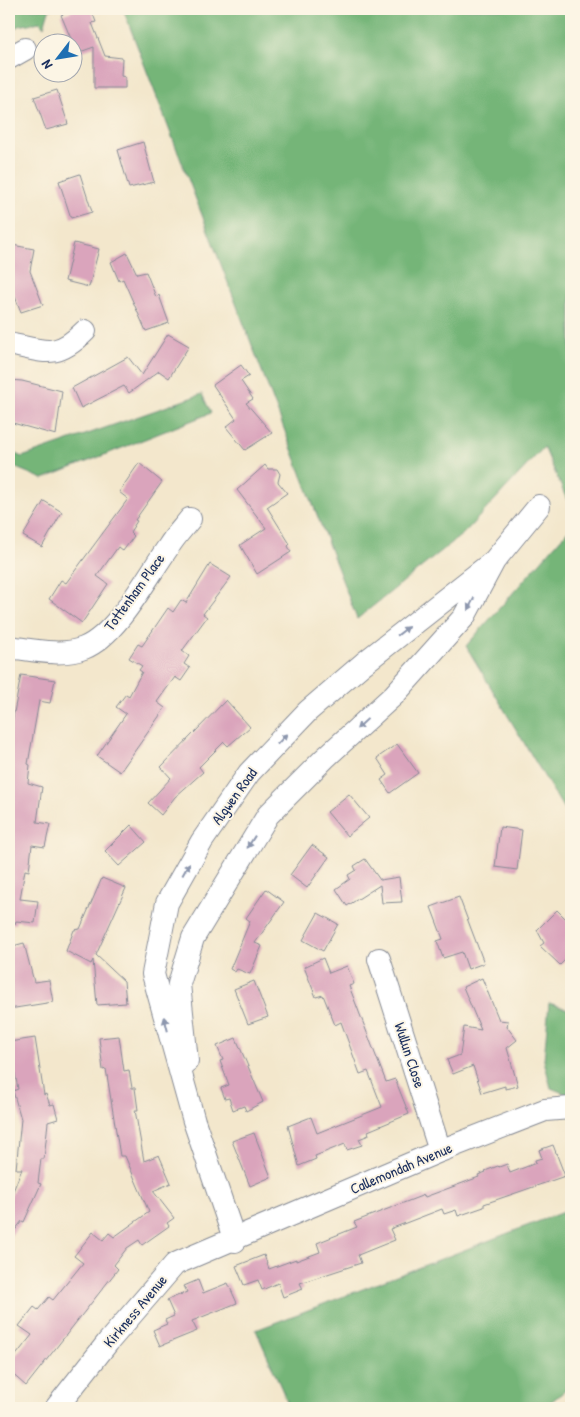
<svg xmlns="http://www.w3.org/2000/svg" width="580" height="1417" font-family="'Patrick Hand',sans-serif">
<rect width="100%" height="100%" fill="#fcf5e5"/>
<filter id="ink" filterUnits="userSpaceOnUse"><feTurbulence type="fractalNoise" baseFrequency=".02" numOctaves="2"/><feDisplacementMap in="SourceGraphic" scale="10" xChannelSelector="R" yChannelSelector="G"/><feConvolveMatrix kernelMatrix="1 2 1 2 8 2 1 2 1" color-interpolation-filters="sRGB"/></filter>
<filter id="wash" filterUnits="userSpaceOnUse"><feTurbulence type="fractalNoise" baseFrequency=".0096" numOctaves="4" result="noise"/><feDisplacementMap in="SourceGraphic" scale="20" xChannelSelector="R" yChannelSelector="G"/><feGaussianBlur stdDeviation="1.12" result="paint"/><feColorMatrix in="noise" values="0 0 0 0 0 0 0 0 0 0 0 0 0 0 0 0 0 1.4 0 .05"/><feComposite in="paint" operator="in"/></filter>
<g filter="url(#wash)">
<rect width="100%" height="100%" fill="#f3e7cc"/>
<path fill="#74b578" stroke="#48726b" d="M9,9H53L49,10L44,27L40,22L18,26L9,35Z
M123,9H571V509L544,447L464,533L357,619Z
M202,394L211,413L43,479L9,465V451L22,457Z
M571,527V821L466,646Z
M549,1003L571,1010V1096L551,1088L544,1060Z
M571,1209V1386L543,1408H290L256,1330Z"/>
<g id="blocks">
<path fill="#daa4bc" d="M77,9H91L96,22L92,23L105,56L122,58L121,76L125,77V88H94V47L77,53L61,15Z
M57,90L68,124L46,130L34,97Z
M143,142L154,182L129,188L118,150Z
M80,174L92,212L71,218L59,181Z
M74,243L99,249L89,287L65,281Z
M12,245L34,249L30,271L43,305L21,312L12,289L9,288V261Z
M127,253L137,274L146,272L156,297L159,295L169,323L146,331L123,279L119,281L111,262Z
M168,334L189,346L169,378L159,371L129,393L124,386L81,408L72,388L128,357L142,375Z
M241,365L249,376L241,381L253,399L246,403L272,433L245,450L226,427L236,419L213,385Z
M9,380L22,381L62,391L56,435L9,422Z
M139,463L162,482L135,520L137,521L130,532L134,536L123,551L118,547L97,576L108,584L82,623L49,599L61,580L66,583L128,499L119,492Z
M265,465L268,469H277L280,474L278,482L287,493L267,507L290,544L288,546L291,552L257,574L240,545L266,528L237,490Z
M44,501L62,512L42,547L23,536Z
M210,564L231,577L203,614L207,617L182,651L189,656L184,664L190,668L181,681L175,677L157,702L165,708L120,772L97,756L126,714L116,707L126,694L129,696L142,672L139,670L142,666L129,658L138,644L142,646L168,608L173,612L181,600L186,603Z
M21,675L55,680L50,703L39,701L28,764L30,765L28,783L42,787L37,822L50,824L45,847L32,845L29,871L25,870L20,899L38,901L35,923L16,921L15,924L9,923V739Z
M226,700L250,727L228,746L224,742L199,767L203,772L175,797L161,815L148,803L171,778L161,767Z
M397,744L418,773L390,793L381,780L388,775L377,758Z
M349,794L369,818L347,836L327,812Z
M131,825L146,842L119,866L105,851Z
M500,827L522,830L517,870L495,867Z
M312,845L329,857L307,888L290,875Z
M365,859L380,880L399,877L402,902L382,903L380,885L347,906L336,889L350,879L348,875L356,870L354,866Z
M102,878L126,888L96,955L124,981L126,1003L97,1005L93,960L91,964L66,951L74,930L80,929Z
M266,889L284,902L255,943L262,946L250,974L237,969L235,972L230,969L250,921L246,918Z
M459,897L484,963L468,969L462,952L443,958L437,941L443,939L431,907Z
M557,910L571,924V954L560,965L540,946L544,943L537,930Z
M318,913L338,924L323,951L303,940Z
M24,943L34,982L49,980L53,1002L9,1009V947Z
M323,958L329,973L347,966L354,984L349,986L386,1082L395,1079L409,1114L368,1131L369,1135L359,1139L362,1145L347,1150L345,1144L315,1156L316,1159L299,1166L288,1126L311,1117L317,1133L382,1107L368,1071L360,1074L341,1022L335,1025L323,995L316,997L304,967Z
M482,978L499,1020L508,1021L507,1027L517,1040L507,1048L518,1086L505,1089V1086L482,1093L473,1066L453,1074L447,1060L460,1055L464,1027L481,1030L463,987Z
M254,981L268,1017L248,1024L234,989Z
M119,1036L124,1071L129,1070L132,1088H135L138,1110H135L144,1161L159,1155L171,1183L153,1191L174,1218L167,1223L169,1226L142,1245L139,1240L127,1248L114,1265L118,1269L26,1386L9,1371V1364L32,1335L19,1326L34,1307L38,1310L49,1297L53,1300L83,1263L74,1256L93,1232L103,1240L109,1233L114,1237L149,1212L125,1156H120L106,1069L103,1070L99,1038Z
M35,1038L44,1095L46,1094L50,1105L54,1104L58,1119L48,1122L44,1159H41L38,1183L41,1184L24,1222L22,1221L9,1238V1201L22,1169H16L21,1119L13,1091L18,1089L9,1042Z
M236,1038L263,1102L246,1111L244,1106L233,1110L229,1098L225,1099L221,1088L229,1085L220,1061L223,1060L217,1046Z
M254,1133L271,1177L250,1186L232,1141Z
M553,1145L565,1176L484,1204V1207L458,1216L456,1210L444,1214L442,1209L390,1229L395,1240L358,1255L361,1263L300,1283L303,1289L283,1297L278,1283L262,1290L258,1280L244,1285L236,1266L264,1255L269,1269L296,1259V1261L320,1252L317,1243L357,1227L354,1222L424,1195L425,1197L479,1177L478,1175L486,1172L485,1171L498,1166L499,1167L507,1164L510,1173L536,1163L535,1160L542,1158L539,1150Z
M198,1280L203,1293L228,1283L237,1303L192,1321L197,1331L160,1346L153,1330L167,1324L165,1320L174,1316L167,1300L187,1292L184,1286Z"/>
</g>
</g>
<g filter="url(#ink)">
<use href="#blocks" fill-opacity="0" stroke="#878b95" stroke-width="1"/>
<g fill="none" stroke-linecap="round" stroke-linejoin="round">
<g stroke="#878b95" stroke-width="24">
<path id="minor" d="M9,58L25,49
M9,344C45,351 56,360 85,331
M9,647C32,650 62,657 84,648C117,635 148,575 169,546C175,536 183,528 190,519
M379,959L440,1151
M187,1061L179,984L193,938L268,815L325,758L394,695L464,617L494,561L539,506
M235,1241L194,1121L153,974L167,903L202,841L249,773L308,711L364,663L494,561
M56,1408L108,1342L175,1264L440,1151L545,1110L571,1108"/>
</g>
<use href="#minor" stroke="#fff" stroke-width="22"/>
</g>
<defs><path id="oneway-solid" d="M-6-.8H1V-3.2L6.5 0L1 3.2V.8H-6Z" transform="scale(1.25)"/></defs>
<g fill="#8d97ae">
<use href="#oneway-solid" transform="translate(471 604) rotate(118)"/>
<use href="#oneway-solid" transform="translate(403 631) rotate(-38)"/>
<use href="#oneway-solid" transform="translate(362 724) rotate(137)"/>
<use href="#oneway-solid" transform="translate(282 739) rotate(-47)"/>
<use href="#oneway-solid" transform="translate(251 842) rotate(122)"/>
<use href="#oneway-solid" transform="translate(186 869) rotate(-61)"/>
<use href="#oneway-solid" transform="translate(166 1024) rotate(-104)"/>
</g>
</g>
<g text-anchor="middle" dominant-baseline="central" stroke-width="4" stroke-linejoin="round" paint-order="stroke">
<g font-size="15" fill="#1b2f5e" stroke="#fcf5e5">
<text transform="translate(134 592) rotate(-54)">Tottenham Place</text>
<text transform="translate(234 796) rotate(-54)">Algwen Road</text>
<text transform="translate(410 1055) rotate(72)">Wullun Close</text>
<text transform="translate(401 1168) rotate(-23)">Callemondah Avenue</text>
<text transform="translate(135 1311) rotate(-50)">Kirkness Avenue</text>
</g>
</g>
<rect width="580" height="1417" fill="none" stroke="#fcf5e5" stroke-width="30"/>
<g transform="translate(58 58) rotate(239)"><circle r="24" fill="#fcf5e5" stroke="#a2a6af"/>
<path d="M0-4L9 19L0 12L-9 19Z" fill="#1f6fb2"/>
<text y="-8" font-size="14" font-weight="bold" text-anchor="middle" fill="#1b2f5e">N</text>
</g>
</svg>
